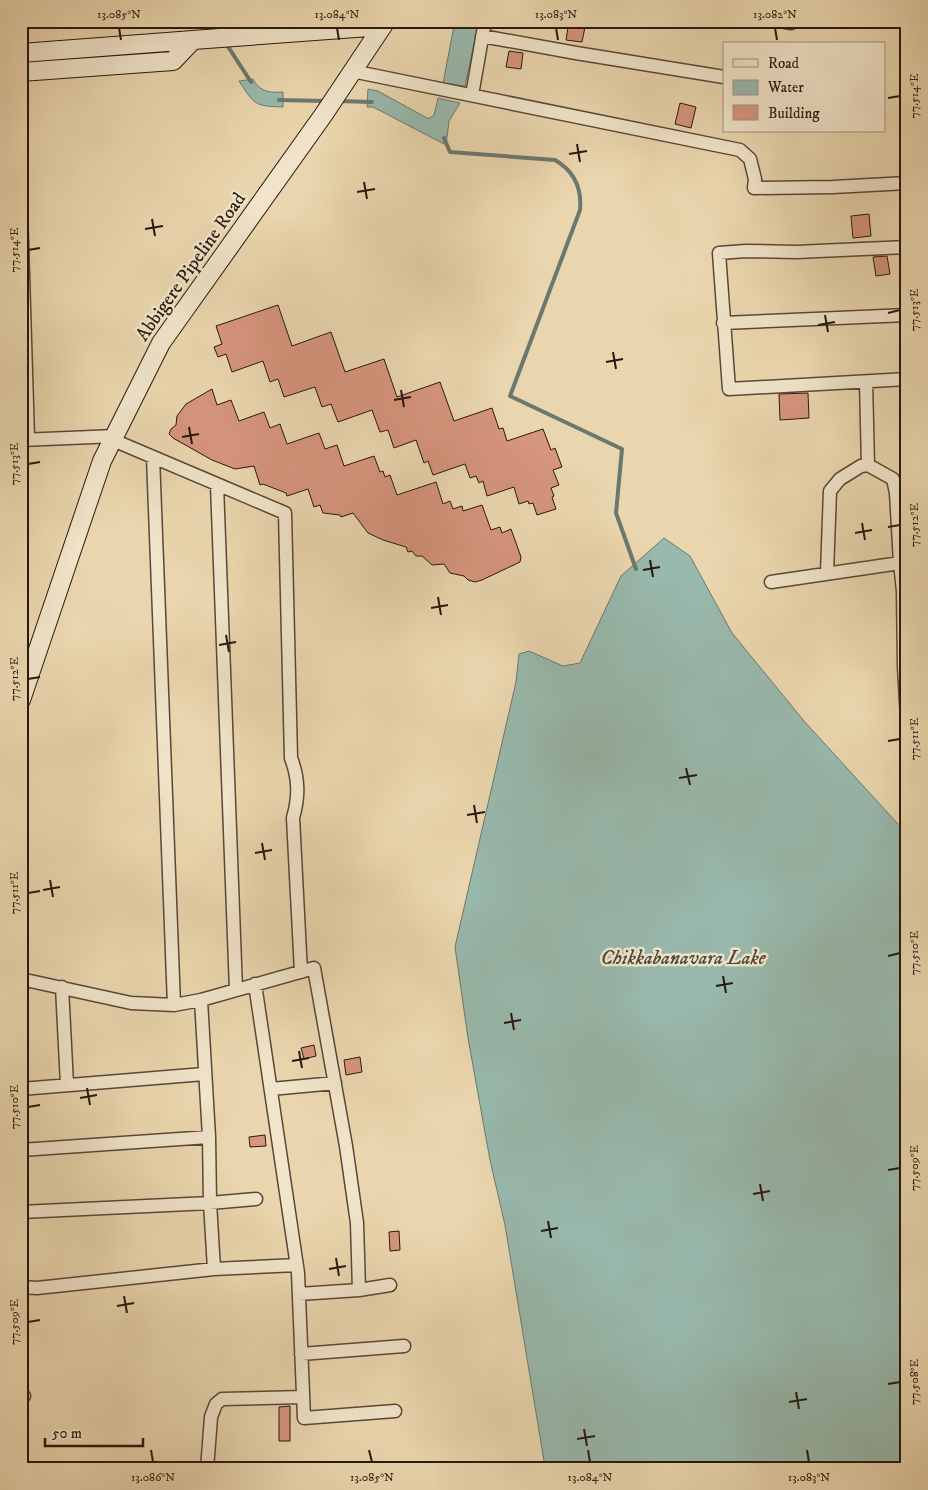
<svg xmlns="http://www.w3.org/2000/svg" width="928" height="1490" font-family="'IM FELL DW Pica',serif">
<rect width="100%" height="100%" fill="#ead6ae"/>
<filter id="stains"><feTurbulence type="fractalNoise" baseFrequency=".004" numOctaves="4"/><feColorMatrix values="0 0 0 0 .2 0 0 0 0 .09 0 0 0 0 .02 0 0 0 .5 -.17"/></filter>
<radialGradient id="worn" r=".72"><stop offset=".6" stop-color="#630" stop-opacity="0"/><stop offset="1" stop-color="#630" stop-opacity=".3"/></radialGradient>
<path fill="#98b9ad" stroke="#6c786e" d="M21,21H216L204,23L28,27H21Z
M455,21H479L465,86L443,83Z
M253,79C260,92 270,93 283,92V107C254,106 255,105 239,81Z
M368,89L378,91L427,118H430L434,115L438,98L460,103L449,121L446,145L373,107H367Z
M664,538L690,556L732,633L804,721L897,823L907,831V1469H544V1461L505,1225L490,1160L468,1038L455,947L516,682L519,654L529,651L563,666L580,663L621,576Z"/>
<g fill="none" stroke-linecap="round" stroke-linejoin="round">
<path stroke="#6c786e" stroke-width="4" d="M211,21L218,32
M225,42L251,82
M279,100L327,101
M339,101L372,102
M444,138L450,152L555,160C574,171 582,188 580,210L510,396L622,449L616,513L636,569"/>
</g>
<path fill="#d6957d" stroke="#29170f" d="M569,21L586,22L582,42L566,40Z
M509,51L523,53L521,69L506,67Z
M680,103L696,107L691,128L675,124Z
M869,214L871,236L853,238L851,216Z
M887,256L890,274L876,276L873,257Z
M278,305L292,346L331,332L345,372L384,359L397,397L440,382L454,421L492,408L499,429L503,428L507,441L543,429L551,450L555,448L562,467L553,470L559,485L551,488L554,496L552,497L556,509L537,515L533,503L529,504L528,501L519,504L514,487L487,496L483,481L479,483L476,476L470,478L465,464L433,475L428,461L424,463L416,440L394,448L388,430L380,432L372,410L338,422L331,404L322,407L315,387L284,397L278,379L270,382L263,361L232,372L226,354L218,357L214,347L222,344L216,326Z
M212,389L217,405L231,400L239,421L264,412L270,428L280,424L287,444L319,433L325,449L337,445L344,466L374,456L380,472L383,471L385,477L390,475L397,495L436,482L443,504L450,501L453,509L462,506L463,511L482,505L491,530L500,527L502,533L511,529L521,557L520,562L482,580L475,582L468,580L464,576L450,573L444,564L432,565L422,556H416L412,551L408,552L406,547L383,540L368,533L353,513L341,517L340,515L323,513L320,505L314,507L308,489L287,496L286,493L263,484L260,485L254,466L235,469L212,460L173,438L169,434L171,429L176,425L177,416L186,404Z
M808,393L809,418L780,420L779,394Z
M314,1045L316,1056L304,1059L301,1048Z
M360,1057L362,1072L346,1075L344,1060Z
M265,1135L266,1146L250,1147L249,1137Z
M399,1231L400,1250L390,1251L389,1232Z
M290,1406V1441H279V1407Z"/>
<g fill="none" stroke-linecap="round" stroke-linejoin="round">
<g stroke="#594737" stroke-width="15">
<path id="street" d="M780,21L791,23
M482,36L576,53L724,77
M352,71L740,150L750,159L755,179L754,188L833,187L907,183
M472,95L485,21
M21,211L28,437
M907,247L796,252L746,251L719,253L729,389L907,379
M723,323L907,315
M866,382L868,465
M21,440L116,436
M113,440L285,513L291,758C299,779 299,797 293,818L301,972
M153,457L174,1005
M217,485L236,990
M827,573L830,491L840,479L861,466L868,465L893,479L896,493L900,563L903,591L904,667L907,718
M771,582L900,563
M21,979L131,1003L174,1005L201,1000L314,968L346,1146L357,1223L359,1290
M255,984L298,1273L304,1418L395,1411
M62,987L67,1085
M201,1000L209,1137L210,1203L214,1269L297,1265
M21,1089L204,1074
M271,1089L335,1083
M21,1150L209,1137
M21,1212L210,1203L256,1199
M21,1287L37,1288L214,1269
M299,1294L359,1290L390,1285
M301,1354L404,1346
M21,1396H24
M207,1469L211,1417L216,1404L222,1399L303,1397"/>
</g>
<g stroke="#29170f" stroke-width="20">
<path id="secondary" d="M193,40L383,26
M21,53L193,40L173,61L21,72
M21,700L102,461L161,343L324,114L386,21"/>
</g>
<use href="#street" stroke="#f1e4ca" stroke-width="12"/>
<use href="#secondary" stroke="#f1e4ca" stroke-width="18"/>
</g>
<path fill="none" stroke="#29170f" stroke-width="2" d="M119,28L121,40M337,28L339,40M556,28L558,40M775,28L777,40M888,98L900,96M577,144L580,162M569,154L587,151M364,182L367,199M357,192L375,189M152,219L155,236M145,229L163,226M28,250L40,248M888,313L900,310M825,315L828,332M818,325L835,322M613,352L616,369M606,362L623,359M401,390L404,407M394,400L411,397M189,427L192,444M182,437L199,434M28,464L40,462M862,523L865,540M888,527L900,525M855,533L872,530M650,560L653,577M643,570L660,567M438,597L441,615M431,608L448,605M226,635L229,652M219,645L236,642M28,679L40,677M888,741L900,739M686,768L690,785M679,778L697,775M474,805L477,823M467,815L485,812M262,843L265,860M255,853L272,850M50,880L53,897M43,890L60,887M28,893L40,891M888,956L900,953M723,976L726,993M716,986L733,983M511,1013L514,1030M504,1023L521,1020M299,1051L302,1068M292,1061L309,1058M87,1088L90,1105M80,1098L97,1095M28,1107L40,1105M888,1170L900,1168M760,1184L763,1201M753,1194L770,1191M548,1221L551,1238M541,1231L558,1228M336,1258L339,1276M329,1269L346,1266M124,1296L127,1313M117,1306L134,1303M28,1322L40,1320M888,1384L900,1382M796,1392L799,1409M789,1402L807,1399M584,1429L587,1446M577,1439L595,1436M151,1450L153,1462M369,1450L372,1462M588,1450L590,1462M807,1450L809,1462"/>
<g text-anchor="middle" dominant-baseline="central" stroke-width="5" stroke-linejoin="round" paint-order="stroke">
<g font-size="19" fill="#29170f" stroke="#f1e4ca">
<text transform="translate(191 267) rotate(-55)">Abbigere Pipeline Road</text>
</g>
<g font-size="20" font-style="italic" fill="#4a483e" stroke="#f1e4ca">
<text x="683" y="958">Chikkabanavara Lake</text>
</g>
</g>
<rect width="928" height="1490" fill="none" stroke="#ead6ae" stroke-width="55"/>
<rect x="723" y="42" width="162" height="90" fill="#f1e4ca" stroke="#a1927f"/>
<rect x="733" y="59" width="25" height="8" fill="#f1e4ca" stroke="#a1927f"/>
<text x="768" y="68" font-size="15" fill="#29170f">Road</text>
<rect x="733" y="80" width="25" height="15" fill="#98b9ad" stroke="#a1927f"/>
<text x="768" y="92" font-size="15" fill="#29170f">Water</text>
<rect x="733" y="105" width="25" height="15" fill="#d6957d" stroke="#a1927f"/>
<text x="768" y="118" font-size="15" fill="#29170f">Building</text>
<path d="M45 1438v8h98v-8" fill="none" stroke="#29170f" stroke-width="2.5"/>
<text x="52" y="1438" font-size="15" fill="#29170f" stroke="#f1e4ca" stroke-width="4" paint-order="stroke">50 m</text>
<rect x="28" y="28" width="872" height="1434" fill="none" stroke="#29170f" stroke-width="2"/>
<g font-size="12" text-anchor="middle" fill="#29170f">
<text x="119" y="18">13.085°N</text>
<text x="337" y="18">13.084°N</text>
<text x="556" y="18">13.083°N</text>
<text x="775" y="18">13.082°N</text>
<text transform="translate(914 96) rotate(-90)" y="4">77.514°E</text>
<text transform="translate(14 250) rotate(-90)" y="4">77.514°E</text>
<text transform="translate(914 310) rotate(-90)" y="4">77.513°E</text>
<text transform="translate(14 464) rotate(-90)" y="4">77.513°E</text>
<text transform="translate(914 525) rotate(-90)" y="4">77.512°E</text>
<text transform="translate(14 679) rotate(-90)" y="4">77.512°E</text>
<text transform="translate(914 739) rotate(-90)" y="4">77.511°E</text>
<text transform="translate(14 893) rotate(-90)" y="4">77.511°E</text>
<text transform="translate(914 953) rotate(-90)" y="4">77.510°E</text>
<text transform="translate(14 1107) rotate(-90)" y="4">77.510°E</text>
<text transform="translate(914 1168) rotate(-90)" y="4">77.509°E</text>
<text transform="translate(14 1322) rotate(-90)" y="4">77.509°E</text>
<text transform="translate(914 1382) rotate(-90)" y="4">77.508°E</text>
<text x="153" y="1481">13.086°N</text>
<text x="372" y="1481">13.085°N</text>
<text x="590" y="1481">13.084°N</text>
<text x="809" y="1481">13.083°N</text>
</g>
<rect width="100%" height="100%" filter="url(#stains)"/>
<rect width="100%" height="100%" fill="url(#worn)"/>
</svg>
